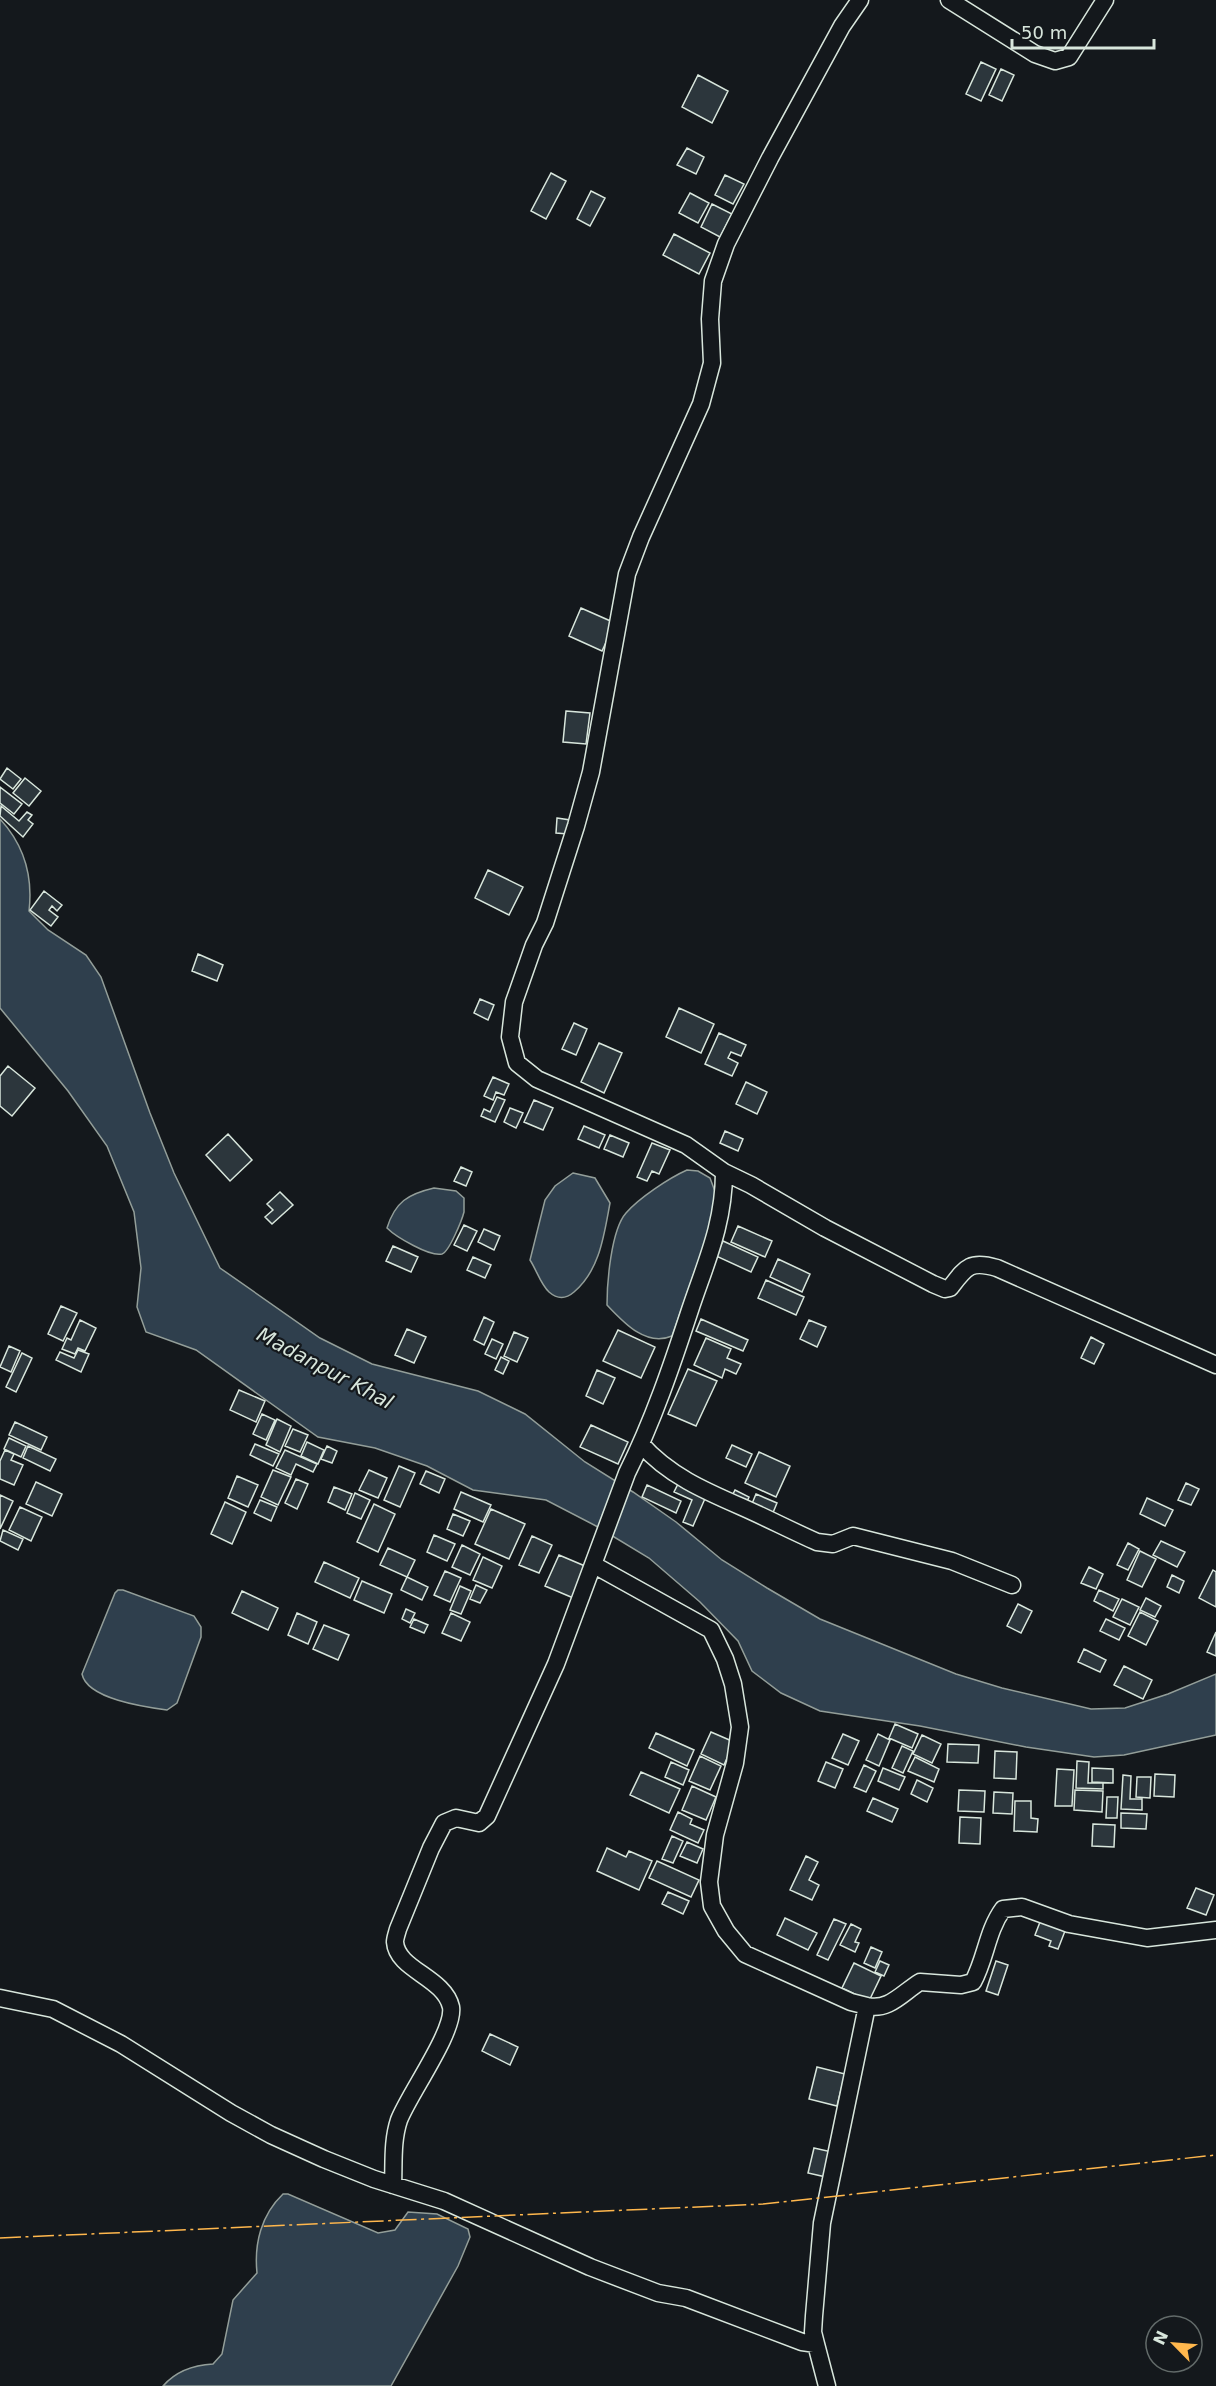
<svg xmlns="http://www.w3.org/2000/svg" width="1216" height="2386" font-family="'DejaVu Sans',sans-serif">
<rect width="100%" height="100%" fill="#14181c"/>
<path fill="#2f3f4d" stroke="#939e99" stroke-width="1.5" d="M0,819C24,845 33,877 29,911L48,930L86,955L101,977L150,1113L174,1173L220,1268L320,1338L372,1364L478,1391L525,1414L585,1462L633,1492L676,1522L722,1560L767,1588L820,1619L956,1674L1002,1688L1091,1709L1125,1708L1168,1694L1216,1674V1735L1124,1755L1094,1757L1026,1747L920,1726L820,1711L781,1693L752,1671L738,1641L700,1602L649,1558L596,1526L546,1500L473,1490L427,1466L375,1448L318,1437L196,1350L146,1332L137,1307L141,1268L134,1212L107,1146L68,1091L0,1008Z
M687,1170L698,1171L710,1178L719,1202L672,1336C646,1347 624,1323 607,1305C607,1283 611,1230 626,1213C639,1198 669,1178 687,1170Z
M573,1173L595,1178L610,1203C604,1235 600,1270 574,1292C566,1299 557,1299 549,1292C541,1285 536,1269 530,1260L545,1200L555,1186Z
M434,1188L456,1191L464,1198C464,1202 464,1208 464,1212C462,1220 449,1252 442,1254C430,1257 396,1237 387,1228C395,1202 408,1194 434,1188Z
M118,1590H123L194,1616L201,1627V1637L177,1703L167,1710C145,1707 87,1699 82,1674L115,1593Z
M283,2194H288L378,2233L395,2230L408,2212L437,2214L468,2229L470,2237L458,2266L391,2386H163C176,2371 194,2365 213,2364L222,2354L233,2300L257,2273C254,2244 261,2215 283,2194Z"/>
<path fill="#2c363c" stroke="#d8e6dc" stroke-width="1.5" d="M981,62L996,69L981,101L966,94Z
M1001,69L1014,75L1002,101L989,95Z
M698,75L728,91L712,123L682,107Z
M687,148L704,157L696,174L677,165Z
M551,173L566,181L546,219L531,211Z
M725,175L744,184L733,204L715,195Z
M591,191L605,198L590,226L577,219Z
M690,193L709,203L698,223L679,213Z
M712,204L732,214L720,237L701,227Z
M674,234L710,253L699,274L663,255Z
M581,608L615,623L602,651L569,636Z
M566,711L590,713L586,744L563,742Z
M7,768L21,779L13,789L0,779Z
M25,778L41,791L29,806L13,793Z
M0,787L22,804L14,814L0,803Z
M1,806L19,821L27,812L32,815L28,820L33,824L23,837L0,816Z
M557,818L570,820L568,834L556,833Z
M488,870L523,887L509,915L475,898Z
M44,891L62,905L57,911L52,906L49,910L58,917L51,926L30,910Z
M198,954L223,965L217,981L192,971Z
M480,999L494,1005L488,1020L474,1013Z
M679,1008L714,1024L701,1053L666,1037Z
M574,1023L587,1029L576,1055L562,1049Z
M719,1033L746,1045L741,1056L731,1052L728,1058L738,1063L732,1076L705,1064Z
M599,1043L622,1053L604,1093L581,1082Z
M8,1066L35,1088L12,1116L0,1106V1076Z
M493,1077L509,1084L504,1095L496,1092L493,1100L484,1096Z
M746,1082L767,1092L757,1114L736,1104Z
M497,1097L505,1100L495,1122L481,1116L484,1109L490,1112Z
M534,1100L553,1108L543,1130L524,1122Z
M510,1108L523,1113L516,1128L504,1122Z
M584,1126L605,1135L599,1148L578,1139Z
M725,1131L743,1139L738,1151L720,1143Z
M228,1134L252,1160L230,1181L206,1155Z
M610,1135L629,1143L623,1157L604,1149Z
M652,1143L670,1150L659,1174L652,1171L647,1181L637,1177Z
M461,1167L472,1172L466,1186L454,1181Z
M280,1192L293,1205L272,1224L265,1217L273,1210L267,1204Z
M464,1225L477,1231L467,1251L454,1245Z
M738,1226L772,1241L765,1257L731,1242Z
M484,1229L500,1236L494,1250L478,1242Z
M723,1241L758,1257L751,1272L716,1256Z
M393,1246L418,1257L411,1272L386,1261Z
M473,1257L491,1265L485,1278L467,1270Z
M778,1259L810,1274L802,1292L770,1277Z
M766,1280L804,1297L796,1315L758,1298Z
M61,1306L77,1313L63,1341L48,1334Z
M484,1317L494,1322L484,1345L474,1340Z
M701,1319L748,1340L743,1351L696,1331Z
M80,1320L96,1328L85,1351L78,1348L75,1354L62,1349L67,1338L71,1340Z
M809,1320L826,1327L817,1347L800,1339Z
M407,1329L426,1337L414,1363L395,1355Z
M618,1330L655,1347L641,1378L603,1361Z
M514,1332L528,1338L517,1362L504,1356Z
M1091,1337L1104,1344L1094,1364L1081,1358Z
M706,1338L731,1349L727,1358L741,1364L736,1374L725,1369L722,1378L694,1365Z
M492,1339L503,1344L496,1359L485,1354Z
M9,1346L20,1351L11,1372L0,1367Z
M78,1350L89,1354L81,1372L56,1360L60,1352L74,1358Z
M22,1353L32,1358L16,1392L6,1387Z
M501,1357L509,1361L503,1374L495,1370Z
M688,1369L717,1381L696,1426L668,1414Z
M597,1370L615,1378L603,1404L586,1396Z
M239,1390L265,1401L256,1422L230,1410Z
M262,1414L275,1420L266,1440L253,1434Z
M277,1419L291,1426L280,1452L266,1445Z
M15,1422L47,1437L41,1450L9,1435Z
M591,1425L628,1442L618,1464L580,1447Z
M293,1429L308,1435L300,1452L285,1446Z
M9,1438L26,1446L21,1457L4,1449Z
M307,1442L324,1450L318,1464L301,1456Z
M255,1444L279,1454L273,1466L250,1455Z
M732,1445L752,1454L746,1467L726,1458Z
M28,1446L56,1459L50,1471L23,1458Z
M327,1446L337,1451L332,1463L321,1459Z
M5,1450L14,1454L11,1460L23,1465L14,1485L0,1479V1461Z
M285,1450L317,1464L313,1472L296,1464L291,1475L276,1468Z
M759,1452L790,1466L776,1497L745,1483Z
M399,1466L415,1473L400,1507L384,1500Z
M273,1470L291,1477L278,1505L261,1497Z
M369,1470L387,1478L378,1498L359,1490Z
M426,1471L445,1479L439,1493L420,1484Z
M237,1476L258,1485L248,1507L228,1498Z
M296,1479L308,1484L297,1509L285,1503Z
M36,1482L62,1494L52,1516L26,1504Z
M679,1482L707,1494L693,1526L683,1522L692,1500L674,1492Z
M1186,1483L1199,1489L1191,1505L1178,1500Z
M647,1485L681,1501L676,1513L642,1497Z
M334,1487L352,1494L345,1510L328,1502Z
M735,1490L749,1497L745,1506L730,1500Z
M461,1492L491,1505L483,1522L454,1509Z
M355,1493L370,1500L361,1519L347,1513Z
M756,1494L777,1503L772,1515L751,1506Z
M0,1495L13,1501L0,1529Z
M1147,1498L1173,1510L1165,1526L1140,1514Z
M260,1500L277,1507L271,1521L254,1513Z
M225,1502L246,1512L232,1544L211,1534Z
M374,1504L395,1514L378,1552L357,1542Z
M20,1507L42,1517L31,1541L9,1530Z
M491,1509L525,1524L509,1559L475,1544Z
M453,1514L470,1521L463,1536L447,1529Z
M3,1530L23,1539L18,1550L0,1541Z
M434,1535L455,1544L447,1561L427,1552Z
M532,1536L552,1545L539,1573L519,1565Z
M1161,1541L1185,1552L1177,1567L1153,1555Z
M1128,1543L1139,1549L1128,1570L1117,1565Z
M462,1545L480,1554L470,1575L452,1567Z
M388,1548L415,1560L407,1577L380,1565Z
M1140,1551L1156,1559L1142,1587L1127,1580Z
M559,1555L592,1569L578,1600L545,1586Z
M483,1557L502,1566L492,1588L473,1580Z
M324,1562L359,1578L350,1598L315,1582Z
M1089,1567L1103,1574L1096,1589L1081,1583Z
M1213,1570L1216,1572V1607L1199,1598Z
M445,1571L461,1578L450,1602L434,1595Z
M1172,1575L1184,1581L1179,1593L1167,1587Z
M407,1577L428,1587L422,1600L401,1590Z
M362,1581L392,1594L384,1613L354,1600Z
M476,1585L487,1590L480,1603L470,1599Z
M460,1586L471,1591L461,1614L450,1610Z
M1099,1590L1119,1599L1113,1611L1094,1601Z
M242,1591L278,1608L268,1630L232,1613Z
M1146,1598L1161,1606L1155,1617L1140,1610Z
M1122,1599L1139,1607L1130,1625L1113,1617Z
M1018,1604L1032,1611L1021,1633L1007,1626Z
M406,1609L415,1613L410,1623L402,1619Z
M1140,1612L1158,1621L1146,1645L1128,1636Z
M297,1613L317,1622L308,1644L288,1635Z
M451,1613L470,1622L461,1641L442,1633Z
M414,1619L428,1625L424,1633L410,1627Z
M1106,1619L1125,1628L1119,1640L1100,1631Z
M324,1625L349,1635L338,1660L313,1649Z
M1216,1632V1656L1207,1652Z
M1084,1649L1106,1660L1100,1672L1078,1662Z
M1124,1666L1152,1680L1143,1699L1114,1685Z
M895,1724L918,1734L912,1748L889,1738Z
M711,1732L734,1742L724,1765L701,1754Z
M656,1733L694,1750L687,1766L649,1748Z
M843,1734L859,1741L848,1765L832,1758Z
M878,1734L890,1740L879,1766L866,1760Z
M922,1735L941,1744L932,1763L913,1754Z
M948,1744L979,1745L978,1763L947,1762Z
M902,1746L913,1751L903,1773L892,1768Z
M995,1751L1017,1752L1016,1779L994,1778Z
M700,1756L721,1766L710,1790L689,1781Z
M915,1757L939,1769L934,1782L908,1771Z
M1077,1761L1089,1762L1088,1783H1103V1789L1076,1788Z
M671,1762L689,1770L683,1785L665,1777Z
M826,1762L843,1769L835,1788L818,1781Z
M864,1765L876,1771L866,1792L854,1787Z
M883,1768L905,1777L899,1790L878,1781Z
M1092,1768L1113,1769V1783L1092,1782Z
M1057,1769L1074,1770L1072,1806H1055Z
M641,1772L680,1789L669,1813L630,1795Z
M1155,1774L1175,1775L1174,1797L1154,1796Z
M1123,1775L1131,1776L1130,1799H1142V1810L1121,1809Z
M1137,1777H1151L1150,1798L1136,1797Z
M917,1780L933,1788L927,1802L911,1794Z
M692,1786L716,1797L706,1820L682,1810Z
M959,1790L985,1791L984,1812L958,1811Z
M1075,1790L1103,1791L1102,1812L1074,1810Z
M994,1792L1013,1793L1012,1814L993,1813Z
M1107,1797H1118L1117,1818H1106Z
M873,1798L898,1809L892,1822L867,1811Z
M1015,1801H1031V1818L1038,1819L1037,1832L1014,1831Z
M678,1812L692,1819L690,1824L704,1830L698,1843L670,1830Z
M1121,1813L1147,1814L1146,1829L1121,1828Z
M960,1817L981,1818L980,1844L959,1843Z
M1093,1824L1115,1825L1114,1847L1092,1846Z
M672,1836L683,1841L673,1863L662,1859Z
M687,1842L703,1849L697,1863L680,1856Z
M607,1848L626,1857L629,1851L652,1861L639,1890L597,1871Z
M806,1856L818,1862L809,1880L819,1885L812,1900L790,1890Z
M657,1861L699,1880L691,1897L649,1878Z
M1196,1888L1214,1895L1206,1915L1187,1908Z
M668,1892L689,1901L683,1914L662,1904Z
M785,1918L817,1933L808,1950L777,1935Z
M834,1919L846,1924L828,1960L817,1955Z
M1040,1922L1065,1931L1058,1949L1049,1946L1051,1941L1035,1935Z
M851,1924L861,1929L855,1942L859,1943L855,1952L840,1945Z
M871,1947L882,1952L875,1968L864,1963Z
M880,1961L889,1965L884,1976L875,1972Z
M996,1961L1008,1965L998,1995L986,1991Z
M854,1963L881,1976L869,2001L842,1988Z
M490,2034L518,2047L510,2065L482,2051Z
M817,2067L845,2074L837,2106L809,2099Z
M814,2148L832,2152L826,2177L808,2173Z"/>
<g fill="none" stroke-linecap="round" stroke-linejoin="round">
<g stroke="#d8e6dc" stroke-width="19">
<path id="minor" d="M949,0L1035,54L1055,61L1069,57L1105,0
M724,1172L686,1145L537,1079L517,1063L510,1037L514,1002L534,945L545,923L576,826L591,772L627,574L641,537L701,404L712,363L710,319L713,281L726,244L770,158L842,26L860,0
M641,1444C668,1475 705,1491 742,1507C767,1518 792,1531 817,1542L833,1544L853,1536L952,1561L1012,1585
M594,1565L711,1630L725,1659L733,1684L740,1727L735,1763L715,1835L709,1882L712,1906L726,1931L745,1954L851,2002L867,2006
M0,1998L53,2009L121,2044L231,2113L271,2135L324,2159L374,2179L444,2201L590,2267L658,2293L686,2298L802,2342L816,2344L813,2332L814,2316L822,2223L867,2006C889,2011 902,1993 920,1982L961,1985L973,1982C986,1958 987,1931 1003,1909L1022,1907L1069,1924L1147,1938L1216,1930
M393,2185C394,2163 392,2141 399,2120C409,2094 455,2031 451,2007C444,1977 397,1970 395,1942C395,1938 397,1933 398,1929L431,1848L444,1823L456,1818L479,1823L487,1816L556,1664L627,1473C653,1421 672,1365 690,1310C706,1262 724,1224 724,1172L751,1185L825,1228L933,1284L945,1289L950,1288C966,1267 970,1260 997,1268L1216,1365
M816,2344L827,2386"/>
</g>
<use href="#minor" stroke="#14181c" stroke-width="16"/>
<path stroke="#ffb74d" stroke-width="1.5" stroke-dasharray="21 4.5 3 4.5" stroke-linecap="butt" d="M0,2238L763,2204L1216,2155"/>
</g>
<g text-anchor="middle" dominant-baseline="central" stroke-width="4.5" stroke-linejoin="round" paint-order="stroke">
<g font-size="20" font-style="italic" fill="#d8e6dc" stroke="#14181c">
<text transform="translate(325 1368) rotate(28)">Madanpur Khal</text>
</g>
</g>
<g transform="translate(1174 2344) rotate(295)"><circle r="28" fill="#14181c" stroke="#626a69" stroke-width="1.5"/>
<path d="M0-4.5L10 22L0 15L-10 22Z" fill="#ffb74d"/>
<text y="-9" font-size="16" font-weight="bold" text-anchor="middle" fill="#d8e6dc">N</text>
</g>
<path d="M1012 39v9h142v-9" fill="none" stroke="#d8e6dc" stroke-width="3"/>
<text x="1021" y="39" font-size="18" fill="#d8e6dc" stroke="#14181c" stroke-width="4.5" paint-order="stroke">50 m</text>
</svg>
